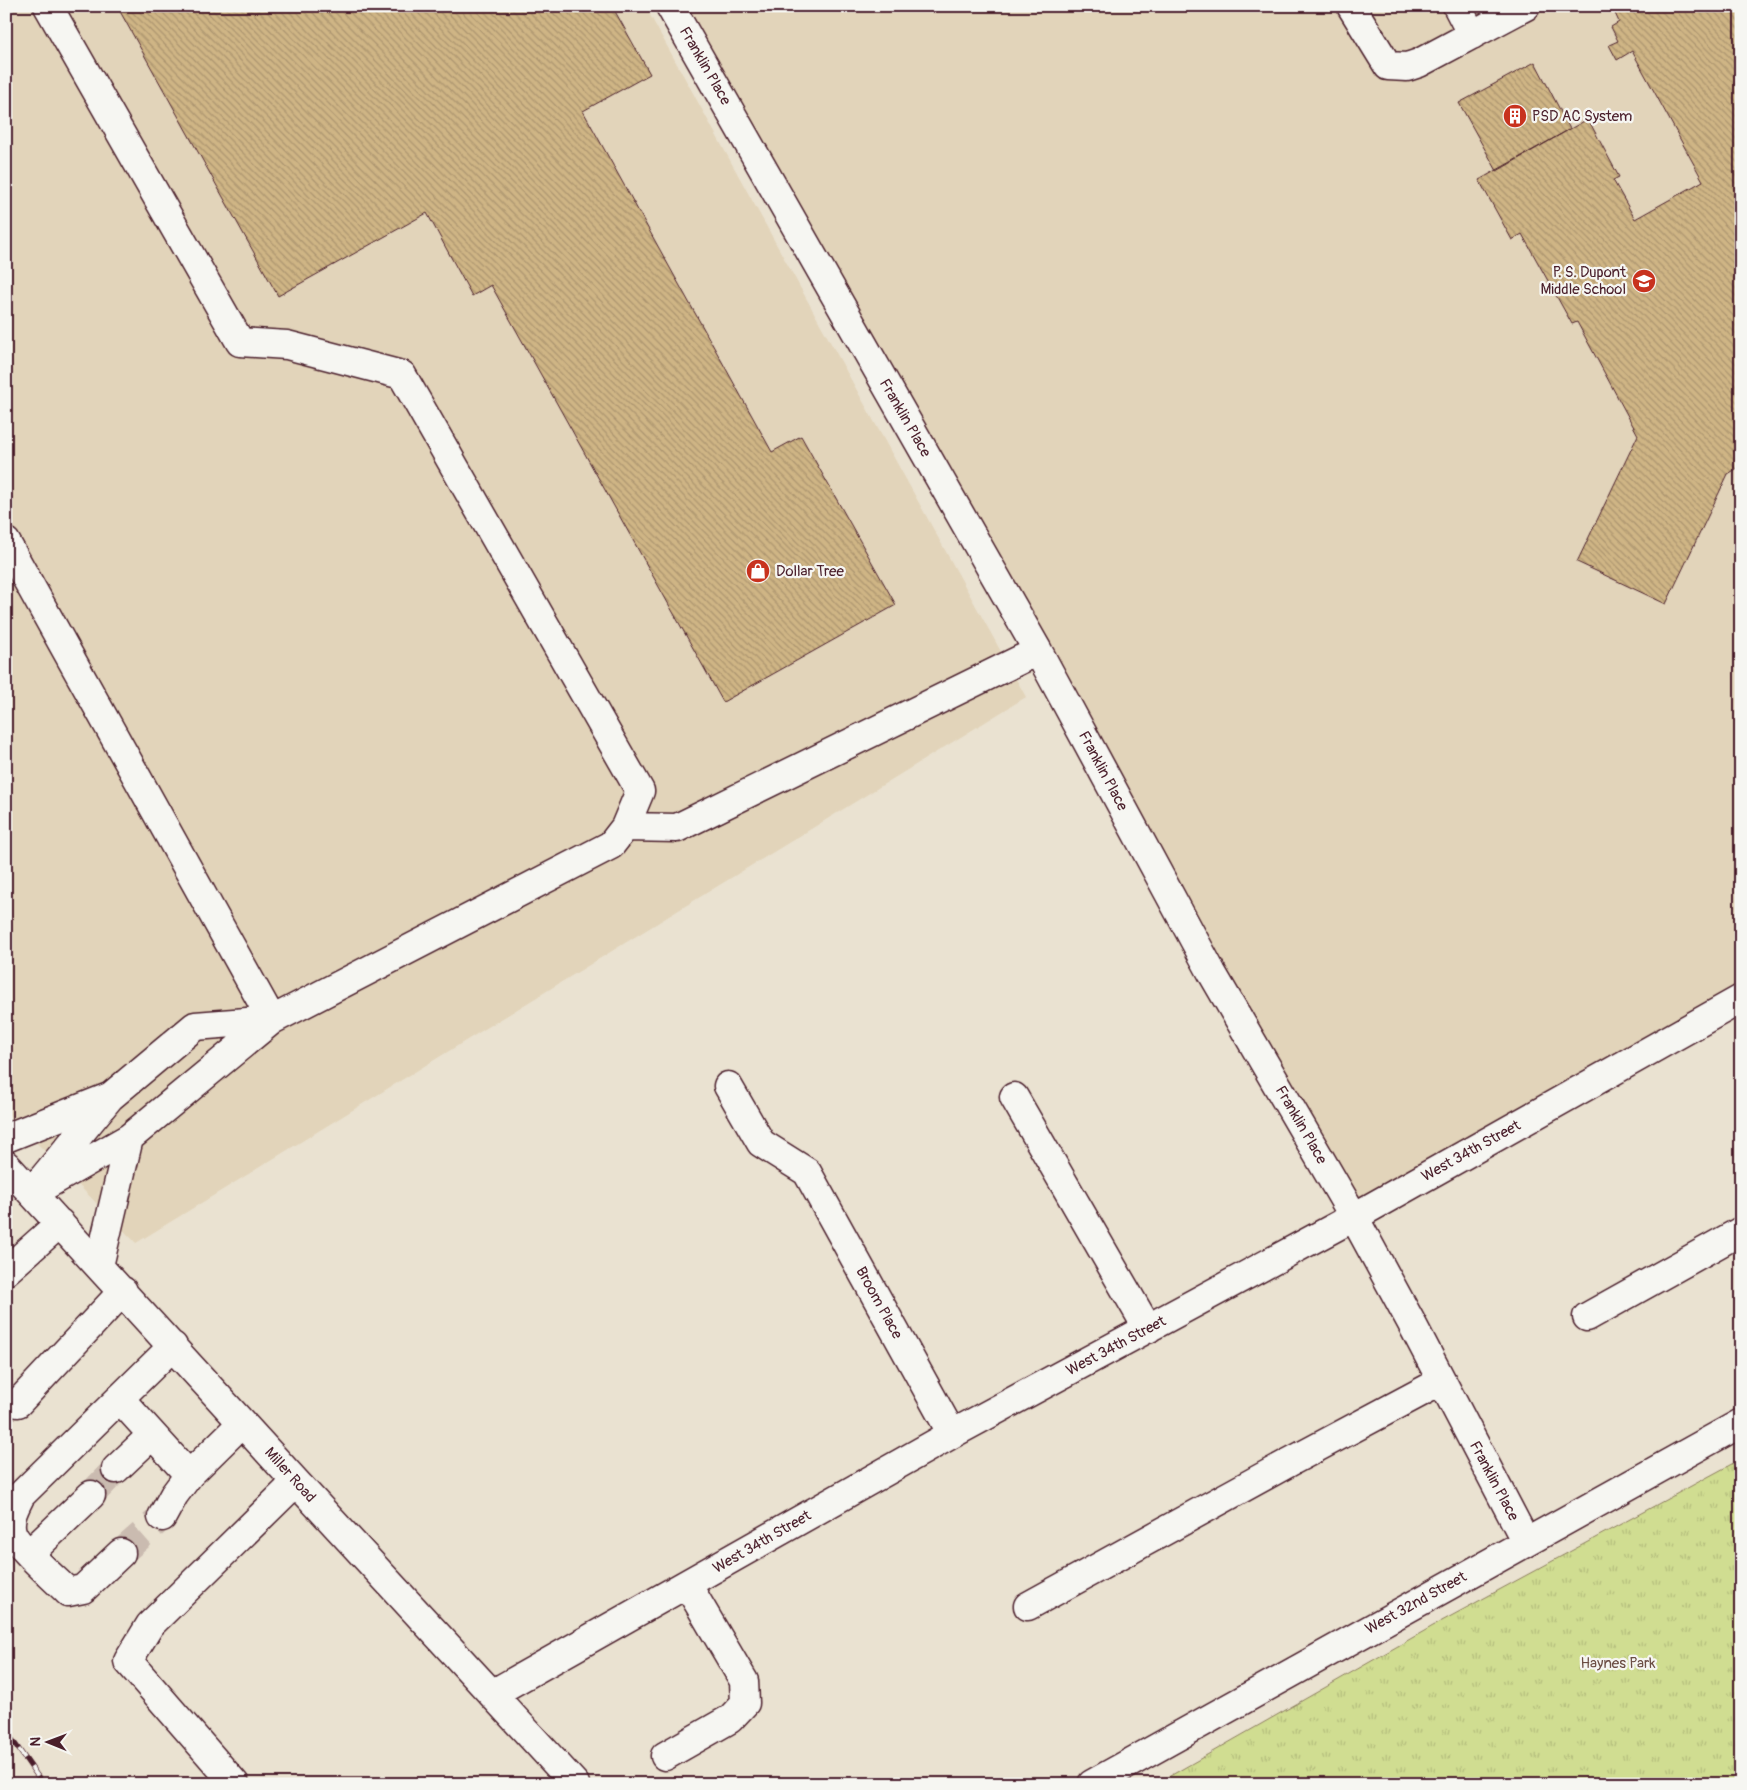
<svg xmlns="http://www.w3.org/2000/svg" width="1747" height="1790" font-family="Pangolin,sans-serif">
<defs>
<pattern id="park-tufts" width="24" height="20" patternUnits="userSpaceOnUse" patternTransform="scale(1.25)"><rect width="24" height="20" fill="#d0dd91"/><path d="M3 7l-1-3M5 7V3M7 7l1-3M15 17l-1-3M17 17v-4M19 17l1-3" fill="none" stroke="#b4bd7d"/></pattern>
<pattern id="building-back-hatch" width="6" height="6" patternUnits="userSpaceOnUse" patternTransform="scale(1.25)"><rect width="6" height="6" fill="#cfb585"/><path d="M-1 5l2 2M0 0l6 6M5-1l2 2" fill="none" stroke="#aa936d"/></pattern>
</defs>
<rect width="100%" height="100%" fill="#eae2d1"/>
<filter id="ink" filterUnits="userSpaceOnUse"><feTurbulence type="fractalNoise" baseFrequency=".02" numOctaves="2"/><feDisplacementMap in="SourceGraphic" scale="10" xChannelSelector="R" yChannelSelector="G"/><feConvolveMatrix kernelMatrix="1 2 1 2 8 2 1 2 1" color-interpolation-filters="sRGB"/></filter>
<g filter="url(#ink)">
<path fill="#e2d4ba" d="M6,6H645L1026,697L136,1243L6,1112Z
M668,6H1741V1001L1354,1217Z"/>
<path fill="url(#park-tufts)" stroke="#8d7e5e" d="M1741,1459V1784H1156L1440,1622Z"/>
<path fill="url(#building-back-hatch)" stroke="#4a1f2b" d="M117,6H612L650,74L583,111L772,452L801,436L896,605L723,702L491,285L472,296L427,213L278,296Z
M1622,6H1741V466L1728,474L1666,604L1577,562L1638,435L1577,322L1572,324L1522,234L1512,240L1479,180L1588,119L1619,177L1613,180L1635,219L1703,181L1632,51L1617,60L1609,45L1618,41L1611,27L1619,22L1614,11Z
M1535,62L1570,129L1497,171L1459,103Z"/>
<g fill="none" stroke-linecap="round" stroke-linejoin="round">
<path stroke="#cabbb0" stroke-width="28" stroke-dasharray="28 14" stroke-linecap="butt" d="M91,1495L116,1469
M121,1553L162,1517"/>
<g stroke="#4a1f2b" stroke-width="31">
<path id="minor" d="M670,6L1038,651L1212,973L1354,1217L1411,1322L1526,1542
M1351,6L1388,66L1407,67L1419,63L1526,6
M1457,6L1472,35
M6,542L272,1020
M625,827L677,828L1038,651
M728,1086L761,1143L807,1172L952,1434
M1014,1097L1148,1329
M6,1138L109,1097
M6,1165L296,1482L575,1784
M40,1182L110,1097L195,1026L272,1020
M32,1193L129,1138L272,1020L611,845L625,827L640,791L402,375L287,345L240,342L48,6
M99,1266L129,1138
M6,1271L60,1223
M1587,1317L1741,1231
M120,1399L189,1475
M18,1403L123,1291
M116,1469L152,1435
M162,1517L174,1495L189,1475L242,1423
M121,1553L83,1589L68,1592C57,1581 16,1545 12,1532C8,1519 15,1507 21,1495L173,1346
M29,1554L91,1495
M1028,1606L1290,1462L1442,1381
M492,1694L952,1434L1354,1217L1741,999
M665,1756L730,1719L745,1703L744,1681L687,1584
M235,1784L128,1661L150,1625L296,1482
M1092,1784L1741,1423"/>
</g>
<use href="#minor" stroke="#f6f6f2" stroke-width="28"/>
<g stroke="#4a1f2b" stroke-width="5.5">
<path id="rail" d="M6,1731L43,1784"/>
</g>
<use href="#rail" stroke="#f6f6f2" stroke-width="4" stroke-dasharray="11" stroke-linecap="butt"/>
</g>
</g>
<defs>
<g id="building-disc" transform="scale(1.25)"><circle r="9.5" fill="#c8321e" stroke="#f6f6f2"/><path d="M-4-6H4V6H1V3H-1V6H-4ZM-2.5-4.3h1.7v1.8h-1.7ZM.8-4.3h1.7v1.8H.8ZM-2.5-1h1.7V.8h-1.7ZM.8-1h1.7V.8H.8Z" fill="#fff"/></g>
<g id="school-disc" transform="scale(1.25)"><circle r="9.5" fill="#c8321e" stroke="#f6f6f2"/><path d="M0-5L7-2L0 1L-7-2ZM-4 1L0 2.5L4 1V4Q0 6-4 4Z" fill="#fff"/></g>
<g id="shop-disc" transform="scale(1.25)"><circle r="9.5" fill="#c8321e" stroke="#f6f6f2"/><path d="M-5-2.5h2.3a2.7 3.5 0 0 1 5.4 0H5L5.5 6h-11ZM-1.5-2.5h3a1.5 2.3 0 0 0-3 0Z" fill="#fff"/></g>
</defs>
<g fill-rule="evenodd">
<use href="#building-disc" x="1515" y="116"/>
<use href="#school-disc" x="1644" y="281"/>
<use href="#shop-disc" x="758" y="571"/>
</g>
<g text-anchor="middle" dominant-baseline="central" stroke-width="4.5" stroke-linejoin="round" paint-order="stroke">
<g font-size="15" fill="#4a1f2b" stroke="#f6f6f2">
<text transform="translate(705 66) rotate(60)">Franklin Place</text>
<text transform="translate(905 418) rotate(60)">Franklin Place</text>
<text transform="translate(1103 771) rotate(62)">Franklin Place</text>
<text transform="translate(1301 1125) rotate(60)">Franklin Place</text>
<text transform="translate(1471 1151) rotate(-29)">West 34th Street</text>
<text transform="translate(879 1303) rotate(61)">Broom Place</text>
<text transform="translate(1116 1346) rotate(-28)">West 34th Street</text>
<text transform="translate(290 1475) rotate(48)">Miller Road</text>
<text transform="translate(1494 1481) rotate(62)">Franklin Place</text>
<text transform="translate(762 1542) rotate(-30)">West 34th Street</text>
<text transform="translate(1416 1603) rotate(-29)">West 32nd Street</text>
</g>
<g font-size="15" fill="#4a1f2b" stroke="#f6f6f2" text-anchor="start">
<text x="1532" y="116">PSD AC System</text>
<text x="1626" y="272" text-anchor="end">P. S. Dupont<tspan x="1626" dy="17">Middle School</tspan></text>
<text x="776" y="571">Dollar Tree</text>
</g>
<g font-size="15" fill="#6c4e44" stroke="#f6f6f2">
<text x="1618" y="1663">Haynes Park</text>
</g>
</g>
<rect width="1747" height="1790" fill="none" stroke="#f6f6f2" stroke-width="25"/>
<rect x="12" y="12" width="1722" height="1765" fill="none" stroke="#4a1f2b" stroke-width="2" filter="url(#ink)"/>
<g transform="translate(48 1742) rotate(271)" stroke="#f6f6f2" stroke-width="4" paint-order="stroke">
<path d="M0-4L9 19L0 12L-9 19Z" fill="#4a1f2b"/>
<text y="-8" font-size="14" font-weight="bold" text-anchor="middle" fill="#4a1f2b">N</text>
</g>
</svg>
